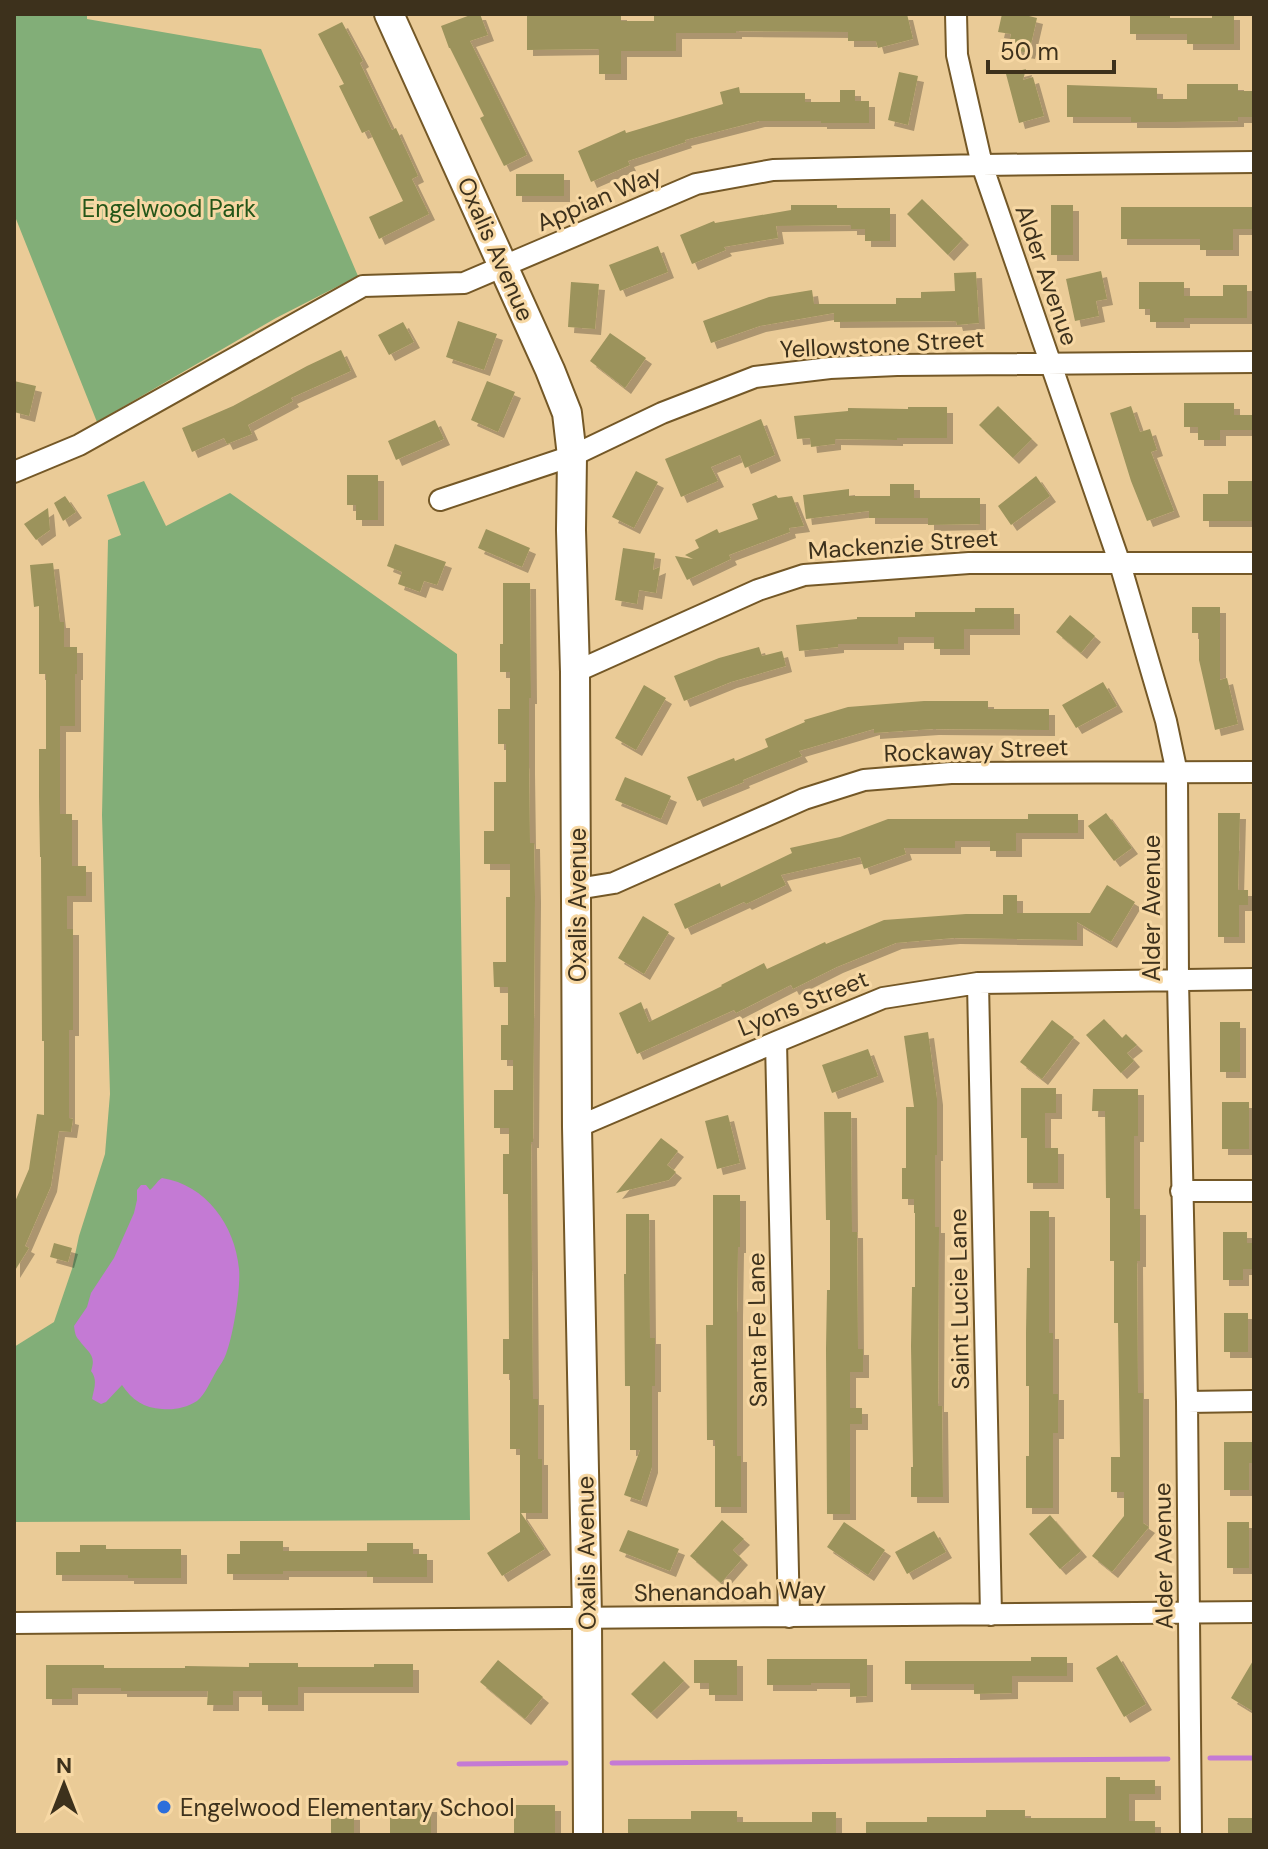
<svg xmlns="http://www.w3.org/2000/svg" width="1268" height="1849" font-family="'DM Sans',sans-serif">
<defs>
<filter id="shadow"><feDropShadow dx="6" dy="6" stdDeviation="0" flood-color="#0004"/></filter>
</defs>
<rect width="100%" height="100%" fill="#eacb97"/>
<path fill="#82ae78" d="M14,14H87V19L261,49L358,276L276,318L97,422L14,214Z
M144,481L166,526L230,493L457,654L470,1520L14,1522V1347L54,1322L72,1269L79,1236L105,1154L110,1094L102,815L108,540L121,535L107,495Z"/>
<path fill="#c47ad4" d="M162,1178C206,1185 235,1225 239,1269C241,1288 233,1337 226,1354C224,1360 220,1365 217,1370C211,1380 205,1395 197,1401C186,1408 174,1410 162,1409C144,1408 132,1400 122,1385L106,1402L101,1404L92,1399C94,1388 98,1380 91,1371C97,1354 87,1352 79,1340C75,1336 75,1332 74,1326L87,1307L91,1293L114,1258L134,1213L137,1200V1190L141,1185H146L150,1190C155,1186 157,1181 162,1178Z"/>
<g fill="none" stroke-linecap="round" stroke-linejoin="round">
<path stroke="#c47ad4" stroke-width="5" d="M1210,1758H1254
M612,1763L1168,1759
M459,1764L566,1763"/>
</g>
<path fill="#9c935c" filter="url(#shadow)" d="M473,14H480L488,35L470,41L527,155L504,166L480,118L484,116L450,48H449L441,26Z
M527,14H621V21H654V14H907L913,39L878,48L876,41H848V32L736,31V33H676V51H621V74H599V49L527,50Z
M1002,14H1021L1037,18L1029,53L1008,49L1011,34L998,32Z
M1130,14H1170V18H1212V14H1234V44H1187V34H1130Z
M342,22L363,61L360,63L392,130L396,128L418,176L412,179L429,214L379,239L369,217L403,201L369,130L362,133L339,86L344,84L318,34Z
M1026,69L1023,80L1033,77L1044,116L1019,123L1006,74Z
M899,72L918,76L908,125L888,120Z
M1187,84H1238V91H1254V117H1238V121L1171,122H1131V117H1067V85L1157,88V99H1187Z
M739,87L740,93H805V102H840V90H855V101H869V123H821V121H759L685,140L686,142L628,161L630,165L591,182L578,151L625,130L626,133L723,104L720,92Z
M516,174H564V196H516Z
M922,199L963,239L948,255L907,214Z
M791,205H837V208H890V241H865V229H851V225L776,226L778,238L724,247L726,250L692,264L680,235L714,221L715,223L791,210Z
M1051,205H1073V255H1051Z
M1121,207H1254V229H1233V250H1200V239H1121Z
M658,246L668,272L620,291L609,265Z
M1101,271L1107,299L1096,301L1099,316L1075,321L1066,279Z
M976,272L979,323L957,325L956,321L834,322V313L760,326L711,343L703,321L769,297L812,290L814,304H896V298H921V292L955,291L954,273Z
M571,282L599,284L595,329L568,327Z
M1139,282H1184V296H1223V285H1247V318H1184V322H1150V309H1139Z
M458,321L497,334L484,370L446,357Z
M403,322L414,342L389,355L378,335Z
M610,333L646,358L625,388L590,361Z
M341,350L351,371L291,398L293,401L248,425L252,434L227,444L224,438L192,452L182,428L233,406L307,366Z
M14,381L36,386L29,416L14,412Z
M487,381L515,392L498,432L471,420Z
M1184,403H1234V415H1254V430H1220V440H1198V427H1184Z
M998,406L1032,439L1013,458L979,425Z
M1131,406L1140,432L1150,429L1157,450L1151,452L1174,511L1147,521L1131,481L1110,413Z
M908,407H947V438H897V440L835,439V444L811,447L810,438L797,439L794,416L848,411V408L908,409Z
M761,419L775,455L745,468L740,455L711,467L718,481L681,497L665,459Z
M435,420L444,439L396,460L388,441Z
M636,471L658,482L634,528L612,517Z
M347,475H378V520H356V505H347Z
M1036,476L1050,496L1011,525L998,506Z
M1228,481H1253V521H1203V494H1228Z
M890,484H914V498H980V524L928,525V518H869V511L806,519L803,495L849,489V496H890Z
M776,495L778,498L792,496L804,526L789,528L790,532L729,555L731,559L687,580L675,556L693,559L685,555L699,548L695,540L717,529L719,533L758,519L752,504Z
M65,496L76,512L63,521L54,503Z
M48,508L50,530L36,540L24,524Z
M486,529L530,548L522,567L478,548Z
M395,544L446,562L437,585L424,581L420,592L398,584L402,572L387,566Z
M623,548L655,553L653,570L660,567L656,593L639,590L637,604L615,600Z
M53,563L60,622H64V647H77V674H75V726H60V814H72V866H86V896H67V929H73V1030H69V1118L73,1119L71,1132L59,1131L51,1186L25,1246L29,1248L14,1272V1204L29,1169L37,1114L44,1115V1041H42L41,857H40L39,796V749H46V674H39V606L34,607L30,565Z
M503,583H530L531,698H529V768L530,843H534L535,897L533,1142H531L533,1399H538V1459H542V1513H521L545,1549L502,1576L487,1553L520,1532V1449H510V1374H503V1339H509L508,1194H503V1154H509V1128H494V1090H513V1060H501V1025H508V987H494L493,962H506V897H510V864H484V831H494V782H506V744H498V709H510V672H500V644H503Z
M1192,607H1220V680L1227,678L1238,724L1215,730L1199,660V633H1192Z
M975,608H1014V629H964V649H934V637H898V644H838V647L799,651L796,625L857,619V617H915V612H975Z
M1070,615L1095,636L1081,653L1056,632Z
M759,647L762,656L782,651L786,666L731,682L684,701L674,676L719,658Z
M1103,682L1117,706L1076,728L1062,705Z
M644,685L666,698L636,750L615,738Z
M924,701H988V709H1049V730L933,729L874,733V729L799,751L802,756L743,780L744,782L697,801L687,777L734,758L735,761L768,747L765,739L805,722L804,720L848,707Z
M625,777L671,796L661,819L615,800Z
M1106,813L1132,848L1114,861L1088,826Z
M1218,813H1240L1238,890H1248V905H1239V937H1218Z
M1028,814H1078V833H1016V851H990V841H955V848H904L906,854L864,869L860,857L781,875L786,885L746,904L744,902L685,929L674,904L720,883L721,887L792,853L790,848L840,837L888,819H1028Z
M1107,885L1135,902L1111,942L1077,922V940L954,938L896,943L837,967L793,989L791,985L736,1013L734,1010L637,1054L619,1013L641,1002L649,1022L722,986L721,985L764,963L767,969L825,942L826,944L884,920L966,914H1003V895H1017V913H1090Z
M643,916L669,932L644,974L618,958Z
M1104,1019L1122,1038L1126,1034L1137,1045L1127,1053L1134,1061L1121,1073L1086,1035Z
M1052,1020L1074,1037L1042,1079L1020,1062Z
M1220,1022H1240V1072H1220Z
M928,1032L937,1099V1155H935V1227H939L938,1406H942L943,1497H911V1467H913L911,1346L912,1287H915V1213H914V1199H902V1168H906V1107H914L904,1036Z
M868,1049L878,1076L832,1093L822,1065Z
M1021,1088H1056V1113H1045V1148H1058V1183H1027V1138H1021Z
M1093,1089H1138V1136H1134V1209H1140V1261H1137L1138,1393H1143V1523L1149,1527L1112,1572L1092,1556L1124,1516V1492H1111V1457H1120L1118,1323H1114V1261H1110V1198H1106L1105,1111H1092Z
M1222,1102H1249V1149H1222Z
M824,1112H851L852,1232H857L858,1349H863V1372H850V1408H862V1424H850V1514H827L826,1349L827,1290H830V1220H826Z
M728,1115L740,1163L717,1169L705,1121Z
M661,1138L678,1151L667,1165L676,1172L669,1180L616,1193Z
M713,1195H740V1247H738L737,1312V1456H741V1507H715V1440H707L706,1325H713Z
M1030,1211H1049V1333H1053V1394H1058V1433H1053V1508H1026V1456H1029V1386H1026V1333L1027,1268H1030Z
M626,1214H649L650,1338H655V1386H652V1467L641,1501L624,1495L640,1450H630V1386H625L624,1274H626Z
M1223,1232H1247V1243H1253V1269H1243V1280H1223Z
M54,1243L72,1248L68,1262L50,1257Z
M1224,1313H1248V1352H1224Z
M1224,1442H1254V1463H1249V1490H1224Z
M1050,1515L1081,1551L1060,1569L1029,1534Z
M722,1520L744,1539L733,1550L742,1559L721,1583L690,1556Z
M844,1522L885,1550L868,1575L827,1547Z
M1227,1522H1249V1568H1227Z
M628,1530L679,1549L670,1571L619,1551Z
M934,1531L946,1552L907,1574L895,1552Z
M240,1541H283V1551H367V1543H413V1554H427V1577H367V1571H283V1574H227V1554H240Z
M80,1545H106V1549H181V1578H128V1575H56V1552H80Z
M1117,1655L1146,1704L1124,1717L1096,1668Z
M1031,1657H1067V1676H1012V1693L974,1694V1684H905V1661H1031Z
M767,1659H867V1696L850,1697V1683H811V1685H767Z
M1254,1659V1712L1231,1698Z
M498,1660L543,1697L525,1719L480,1682Z
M694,1660H737V1695H709V1683H694Z
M664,1661L684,1681L651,1713L631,1694Z
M249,1663H298V1667H374V1664H413V1687H298V1705H262V1691H233V1705H207L208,1691H121V1688H72V1699H46V1665H104V1668H185V1666L249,1667Z
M1106,1777H1120V1780H1155V1794H1129V1821H1155V1835H866V1822H927V1817H986V1810H1025V1818H1106Z
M514,1805H555V1835H514Z
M390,1806H431V1835H390Z
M691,1811H737V1822H812V1812H836V1835H628V1819H691Z
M331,1814H354V1835H331Z
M1228,1818H1254V1835H1228Z"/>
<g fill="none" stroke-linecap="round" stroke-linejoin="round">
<g stroke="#745827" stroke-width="24">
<path id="street" d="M956,14L957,55L982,165L1120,564L1166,721L1177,773L1178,980L1187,1402L1191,1835
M14,472L79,445L363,286L464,283L696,184L773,170L982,165L1254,162
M440,500L572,456L662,413L755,377L830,368L897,365L1254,362
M575,672L758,590L804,575L969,563H1254
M577,889L614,883L804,799L864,780L951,773L1254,772
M978,983L991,1615
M776,1042L789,1617
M577,1127L776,1042L883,998L978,983L1254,979
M1181,1191H1254
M1187,1402L1254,1401
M14,1623L1254,1612"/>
</g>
<g stroke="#745827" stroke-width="32">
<path id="secondary" d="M389,14L550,370L567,413L572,456L571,530L575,672L577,1127L587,1618L588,1835"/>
</g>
<use href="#street" stroke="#fff" stroke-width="20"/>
<use href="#secondary" stroke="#fff" stroke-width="28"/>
</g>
<circle fill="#2c6edb" stroke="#f7d8a4" stroke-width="3" cx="164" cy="1807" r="8"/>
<g text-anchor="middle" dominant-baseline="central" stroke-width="6" stroke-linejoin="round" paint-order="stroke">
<g font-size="24" fill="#3d311c" stroke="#f7d8a4">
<text transform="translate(599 198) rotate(-23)">Appian Way</text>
<text transform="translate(496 249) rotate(66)">Oxalis Avenue</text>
<text transform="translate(1047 275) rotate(71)">Alder Avenue</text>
<text transform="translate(882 344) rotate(-3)">Yellowstone Street</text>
<text transform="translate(903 544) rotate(-4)">Mackenzie Street</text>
<text transform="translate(976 750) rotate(-2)">Rockaway Street</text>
<text transform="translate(577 905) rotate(-90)">Oxalis Avenue</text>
<text transform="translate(1151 908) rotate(-90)">Alder Avenue</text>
<text transform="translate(803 1003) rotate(-22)">Lyons Street</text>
<text transform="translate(959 1299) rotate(-91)">Saint Lucie Lane</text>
<text transform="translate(757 1330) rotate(-91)">Santa Fe Lane</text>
<text transform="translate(586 1553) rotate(-91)">Oxalis Avenue</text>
<text transform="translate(1163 1556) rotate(-91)">Alder Avenue</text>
<text transform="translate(730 1591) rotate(-1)">Shenandoah Way</text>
</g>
<g font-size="24" fill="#245619" stroke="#f7d8a4">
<text x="169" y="208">Engelwood Park</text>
</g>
<g font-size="24" fill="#3d311c" stroke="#f7d8a4" text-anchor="start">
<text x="180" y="1807">Engelwood Elementary School</text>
</g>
</g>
<rect width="1268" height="1849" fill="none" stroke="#3d311c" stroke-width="32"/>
<g transform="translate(64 1785)" stroke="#f7d8a4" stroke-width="6" paint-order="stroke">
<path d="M0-6L14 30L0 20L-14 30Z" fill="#3d311c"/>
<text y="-12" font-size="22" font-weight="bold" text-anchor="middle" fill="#3d311c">N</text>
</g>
<path d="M988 60v12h126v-12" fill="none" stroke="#3d311c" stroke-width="4"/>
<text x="1000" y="60" font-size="24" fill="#3d311c" stroke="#f7d8a4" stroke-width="6" paint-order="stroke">50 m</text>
</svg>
